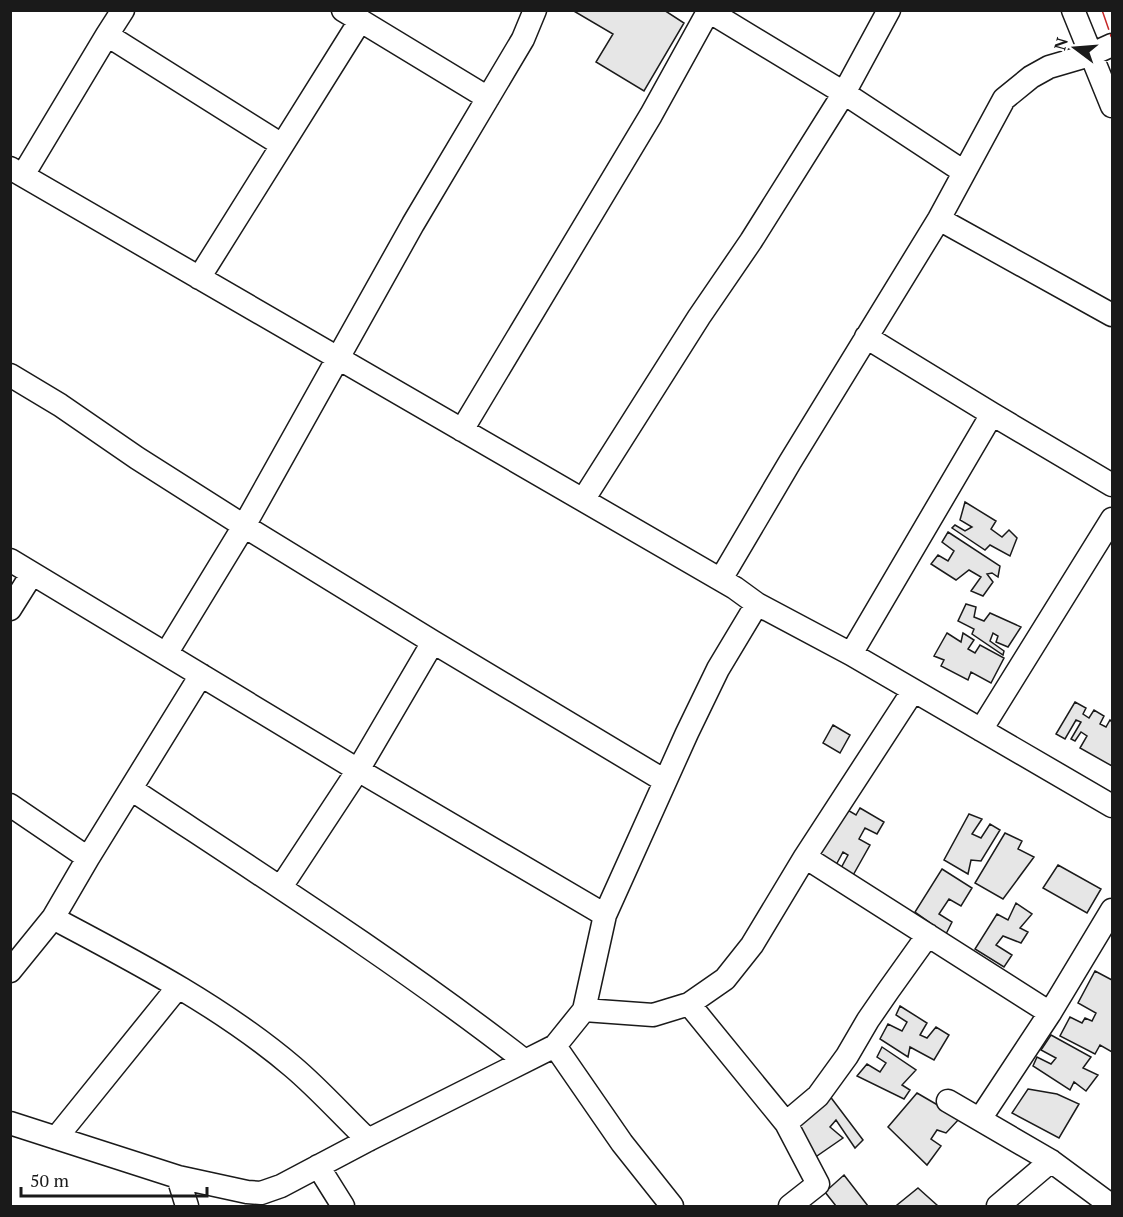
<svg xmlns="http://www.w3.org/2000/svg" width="1123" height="1217" font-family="'PT Serif',serif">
<rect width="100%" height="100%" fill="#fff"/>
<path fill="#e6e6e6" stroke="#1a1a1a" stroke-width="1.5" d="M572,10H664L684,23L644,91L596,62L613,34Z
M965,502L996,521L991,529L1002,537L1009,530L1017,538L1010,556L990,545L985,550L952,528L955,525L965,531L972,527L960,520Z
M948,532L1000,566L998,577L992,573L987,574L993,582L983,596L971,591L981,577L969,570L956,580L931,564L938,555L948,561L954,551L942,542Z
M966,604L976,607L974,617L984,621L990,613L1021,627L1008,647L996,642L998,636L993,633L990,641L1004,651L1003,655L972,634L974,629L958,621Z
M947,633L961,642L963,633L974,640L968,649L975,653L980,645L1004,658L991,683L971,672L968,680L941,666L944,660L934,656Z
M1075,702L1086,708L1083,714L1089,718L1094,710L1104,716L1100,724L1106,727L1110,720L1112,722V766L1080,748L1087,736L1081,732L1075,741L1071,739L1081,722L1076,720L1065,739L1056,734Z
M833,725L850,735L840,753L823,743Z
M860,808L884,822L877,834L865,828L859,839L870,845L852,877L840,870L848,855L843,852L836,865L819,855L846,809L856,815Z
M969,814L982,819L972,834L981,838L990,824L1000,830L981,861L971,860L968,874L944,860Z
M1005,833L1022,841L1018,849L1034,857L1003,899L975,883Z
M1058,865L1101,889L1087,913L1043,888Z
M942,869L972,888L961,906L949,899L939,914L952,922L946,934L915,912Z
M1016,903L1032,914L1020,928L1028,932L1021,943L1003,936L996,945L1012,955L1004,967L975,949L997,914L1008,920Z
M1095,971L1112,980V1052L1100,1045L1095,1054L1060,1036L1070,1017L1082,1023L1085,1018L1092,1021L1096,1013L1078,1003Z
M900,1006L927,1023L920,1035L927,1038L936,1027L949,1035L934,1060L910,1047L908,1057L880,1039L888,1024L902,1031L907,1022L896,1015Z
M1051,1035L1091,1057L1083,1068L1098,1075L1086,1091L1074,1082L1070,1090L1033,1066L1037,1057L1051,1064L1056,1058L1041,1050Z
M882,1047L916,1070L902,1085L910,1090L904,1099L857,1076L867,1064L880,1072L886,1063L877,1057Z
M1028,1089L1057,1094L1079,1104L1059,1138L1012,1113Z
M917,1093L960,1118L946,1133L937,1130L931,1139L941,1146L927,1165L888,1127Z
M829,1095L863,1140L855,1148L836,1120L830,1127L843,1138L814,1158L792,1129Z
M844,1175L868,1206H836L825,1192Z
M918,1188L938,1206H898L897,1205Z"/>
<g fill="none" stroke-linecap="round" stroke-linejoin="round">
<g stroke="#1a1a1a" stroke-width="25">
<path id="street" d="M343,10L488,98
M707,10L844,93L964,172
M1073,10L1112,106
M107,35L282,145
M10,168L735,588L757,604L851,654L1112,806
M23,175L107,35L123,10
M939,219L1112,315
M199,278L360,21
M866,337L992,414L1112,485
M10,375L60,405L137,458L244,526L433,642L665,781
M462,430L651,115L709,10
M583,500L699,317L751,241L844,93L889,10
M10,560L358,770L605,915
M721,579L790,462L939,219L1004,99L1031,77L1049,67L1090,55L1112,45
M10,609L32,574
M166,654L244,526L413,224L523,39L535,10
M851,654L992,414
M981,730L1112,519
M131,789C264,877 399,963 525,1061
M10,805L88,858
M805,857L1050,1013
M281,887L358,770L433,642
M53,918C136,962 221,1006 293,1067C319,1089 343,1116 368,1140
M10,971L53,918L88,858L201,675
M689,1004L786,1123L818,1184L790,1206
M584,1010L653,1015L689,1004L725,979L752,945L805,857L913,691
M555,1046L622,1143L672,1206
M948,1101L1051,1161L1112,1206
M980,1119L1050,1013L1112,910
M10,1123L178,1177L247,1192L261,1193L281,1186L368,1140L555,1046L584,1010L605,915L687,733L718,669L757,604
M786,1123L818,1096L847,1056L868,1020L888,991L928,935
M56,1138L178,987
M318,1166L343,1206
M178,1177L187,1206
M998,1206L1051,1161"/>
</g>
<use href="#street" stroke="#fff" stroke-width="22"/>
<path stroke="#c62828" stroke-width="1.5" stroke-dasharray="21 4.5 3 4.5" stroke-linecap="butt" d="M1102,10L1112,39"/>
</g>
<rect width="1123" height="1217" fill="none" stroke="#1a1a1a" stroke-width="24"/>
<g transform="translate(1075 48) rotate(286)" stroke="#ffffff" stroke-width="4.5" paint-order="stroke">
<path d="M0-4.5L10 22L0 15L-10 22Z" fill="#1a1a1a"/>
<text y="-9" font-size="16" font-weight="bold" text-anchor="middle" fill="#1a1a1a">N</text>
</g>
<path d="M21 1187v9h186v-9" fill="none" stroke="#1a1a1a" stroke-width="3"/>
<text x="30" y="1187" font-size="18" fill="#1a1a1a" stroke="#ffffff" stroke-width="4.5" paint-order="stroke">50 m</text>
</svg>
